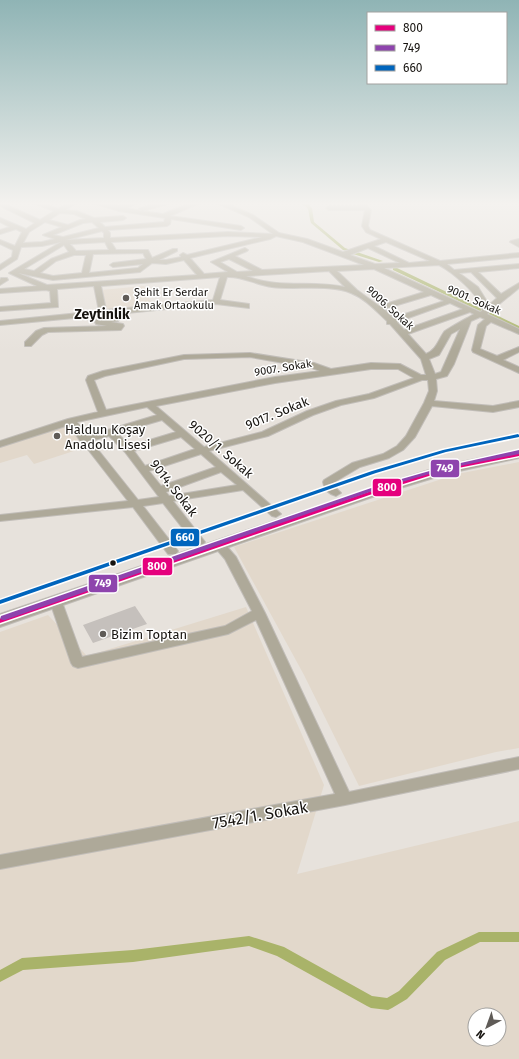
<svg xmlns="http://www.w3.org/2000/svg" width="519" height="1059" font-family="'Fira Sans',sans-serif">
<rect width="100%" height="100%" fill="#e7e2dc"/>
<path fill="#e2d8cb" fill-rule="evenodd" d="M144,286L152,305L107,310L101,290Z
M70,425L86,447L34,464L27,455L0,463V447Z
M519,462V748L496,752L359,786L304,675L234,547L457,474Z
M246,607L324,785L297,874L519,821V1059H0V632L48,615L87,656ZM475,1015H499V1039H475Z"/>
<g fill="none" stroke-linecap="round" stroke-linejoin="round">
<path fill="#a9b369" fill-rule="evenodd" d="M296,202L307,203L312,208L314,222L345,248L351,250V252L343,250L311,223C307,208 312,208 296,202Z
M353,252H357L383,261L379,262L353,254Z
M393,268H397L484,310L480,311L393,270Z
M486,312H490L519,326V330L486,314Z
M479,932H519V942H480L445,960L407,999L392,1008L388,1010L371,1008L367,1006L277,956L249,946L133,962L23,970L0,982V970L22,958L133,950L249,936L284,947L372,996L387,998L399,991L437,952Z"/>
</g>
<path fill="#c5c0bc" d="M135,606L147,624L93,643L83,625Z"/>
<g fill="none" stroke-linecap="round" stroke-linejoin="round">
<g stroke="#c1bdb8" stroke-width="2">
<path id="minor" d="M0,202L40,220L54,211L30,202H40L58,209L69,202H77L66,210L77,211L94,218L123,216L126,218L123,220L100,222L105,227L164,222L165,218L119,211L89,202H101L120,206L130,202H139L127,208L142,211L139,209L140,208L164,202H176L142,211L163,214L193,202H202L170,216L241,226L244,228L241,230L171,219L170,224L167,226L108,230L110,233V238L228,232L273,234L249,217L214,202H223L253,215L279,233L307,239L343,252L381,239L366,232L362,226L365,210H329L326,208L329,206H361L356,202H363L371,210L368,226L370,230L440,261L519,253V257L447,264L454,270L519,264V268L478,272L501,294L519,283V288L487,314L519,329V334L491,322L486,326L480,349L497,356L519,347V352L503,360L519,367V373L473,352L472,350L478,325L485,319L480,317L471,321L454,364L447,376L436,379L437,391L434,401L493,406L519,401V407L493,412L432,406L415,437L403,450L389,458L360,467L333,483L334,486L341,493L336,496C329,494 324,489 323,482L324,480L352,463L383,454L397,446L406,436L424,403L429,391L428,380H422L374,398L341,405L313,415L268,436L209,451L281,514L276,517L272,516L243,490L173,501L205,542L203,544H195L163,503L143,506L178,551L176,554H168L133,507L0,521V515L128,501L83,443L81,442L69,425L0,447V441L68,419L98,412L86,380L88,376L103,371L184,355L250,353L314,363L331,369L371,363L400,364L421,375H426L421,359L390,324H387V321C376,311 366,299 351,293C331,284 295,290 272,287C257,285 242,276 227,277L220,300L249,304V308L216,304L127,313L118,321L111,322L123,324L124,326L121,330L48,332L42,335L31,346H25V342L36,331L44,328L107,326L96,324L95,322L96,320L113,317L117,314L0,325V321L99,311L94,286L57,289L58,307L0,311V307L51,303L50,291L46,290L0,293V289L37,286L9,273L61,242L42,246L21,247L17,259L0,270V265L12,257L13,250L0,244V240L15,246L22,232L16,229L0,234V230L10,227L0,222V218L26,229L35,223L0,206ZM60,213L74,214L86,219L80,220L68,225L49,220ZM45,222L62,227L43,235L55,239L42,242L23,243L29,232ZM92,222L99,228L63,237L53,235L83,223ZM102,231L104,233V238L66,240ZM228,236L262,237L187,255L183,253L180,255L181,257L166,260H159L177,251V249H173L152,258L148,250H116L111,242ZM276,236L303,242L364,265L262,270L235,256L247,251L248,250L245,248L211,262L228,272L204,274L190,258L270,239ZM105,242L109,250L76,251L70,244ZM386,242L430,261L409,263L374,246ZM64,245L69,252L51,259L34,271L24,269ZM368,248L400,263L375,264L350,255ZM143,253L146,259L113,263L110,265L113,267L143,264L138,268L89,273L93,254ZM74,255H86L82,273L53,276L40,273L56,261ZM229,259L253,271L237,272L220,262ZM184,260L197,275L47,285L18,273L53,280L140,272L152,263L166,264ZM439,265C451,271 482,296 482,311L480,312L384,268ZM374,269L424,292L379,306L357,290L337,271ZM329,271L345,287C312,280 278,289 246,276ZM471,272L497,298L489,305L478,287L459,273ZM220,277L213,300L106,310L101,286ZM431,295L444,301L393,318L384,309ZM450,303L463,309L404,330L397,322ZM470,312L474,314C471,316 445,330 444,332C438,341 436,350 426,354L408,334ZM460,329L441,372L435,374L429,359L439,355L451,334ZM250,357L312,368L320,371L275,377L106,410L94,380L105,376L184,359ZM371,369H398L414,378L369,394L336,401L307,411L262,432L204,447L156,406L275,383ZM147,407L157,415L88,436L77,422ZM162,420L176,432L130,446L117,433ZM109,436L125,452L159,497L138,500L91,441ZM181,437L195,449L145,466L134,451ZM201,454L216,467L161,486L149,471ZM221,472L237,485L169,496L166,492Z
M519,239V247L510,242L511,241Z
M1,278H7L8,280L0,285V280Z
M219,541L223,542L236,557L265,613L349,792L519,757V769L345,805L0,869V855L335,794L256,620L228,634L78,668L73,666L71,663L50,602L52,599L56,598L60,599L62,602L82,657L225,626L252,611L225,559L213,545L215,542Z"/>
</g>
<g stroke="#c1bdb8" stroke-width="2">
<path id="highway" d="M519,450V458L450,473L384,493L0,627V614L374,487L442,466Z"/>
</g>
<use href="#minor" fill="#aea999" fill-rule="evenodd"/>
<use href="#highway" fill="#aea99c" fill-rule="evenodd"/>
<g stroke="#fff" stroke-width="3">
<path id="bus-1" d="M519,452V456L448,470L381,491L0,623V619L377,489L445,468Z"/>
</g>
<g stroke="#fff" stroke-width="3">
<path id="bus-2" d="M519,450V454L450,468L381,488L5,620H3L0,619L1,616L377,486L447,466Z"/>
</g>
<g stroke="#fff" stroke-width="3">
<path id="bus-3" d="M518,434L519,435V437L446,452L376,473L0,604V600L372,471L443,450Z"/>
</g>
<use href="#bus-1" fill="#e5007d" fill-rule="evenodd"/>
<use href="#bus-2" fill="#8e44ad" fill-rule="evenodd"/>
<use href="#bus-3" fill="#0065bd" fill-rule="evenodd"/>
</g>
<linearGradient id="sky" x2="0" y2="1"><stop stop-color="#8fb4b5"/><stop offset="0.58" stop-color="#f4f2ef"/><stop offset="1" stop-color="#f4f2ef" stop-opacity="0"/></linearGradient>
<rect width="519" height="351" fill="url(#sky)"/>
<g fill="#5f5b57" stroke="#fff" stroke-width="1.5">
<circle cx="126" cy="298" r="4"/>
<circle cx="57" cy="436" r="4"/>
<circle cx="103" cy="634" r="4"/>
</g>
<circle fill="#16130f" stroke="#fff" stroke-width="1.5" cx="113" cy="563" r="3.5"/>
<g text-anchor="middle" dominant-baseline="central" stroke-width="3" stroke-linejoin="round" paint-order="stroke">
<g font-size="11" fill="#16130f" stroke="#fff" text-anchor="start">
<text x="134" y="292">Şehit Er Serdar<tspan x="134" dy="13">Amak Ortaokulu</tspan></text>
</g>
<g font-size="11" fill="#16130f" stroke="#fff">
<text transform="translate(474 300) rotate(24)">9001. Sokak</text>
<text transform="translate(390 308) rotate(42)">9006. Sokak</text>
<text transform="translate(283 368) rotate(-9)">9007. Sokak</text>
</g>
<g font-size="13" fill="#16130f" stroke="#fff">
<text transform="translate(277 413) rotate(-22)">9017. Sokak</text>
<text transform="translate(221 449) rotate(41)">9020/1. Sokak</text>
<text transform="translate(174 488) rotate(52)">9014. Sokak</text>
</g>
<g font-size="13" fill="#16130f" stroke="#fff" text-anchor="start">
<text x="65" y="429">Haldun Koşay<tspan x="65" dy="15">Anadolu Lisesi</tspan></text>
<text x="111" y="634">Bizim Toptan</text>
</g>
<g font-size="14" font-weight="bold" fill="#16130f" stroke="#fff">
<text x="102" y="314">Zeytinlik</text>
</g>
<g font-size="16" fill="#16130f" stroke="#fff">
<text transform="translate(260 815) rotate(-10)">7542/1. Sokak</text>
</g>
</g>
<g stroke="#fff" stroke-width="1.5">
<rect x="430" y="459" width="30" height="19" rx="4" fill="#8e44ad"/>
<rect x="372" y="478" width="30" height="19" rx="4" fill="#e5007d"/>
<rect x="170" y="528" width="30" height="19" rx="4" fill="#0065bd"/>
<rect x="142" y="557" width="31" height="19" rx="4" fill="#e5007d"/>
<rect x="88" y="574" width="30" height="19" rx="4" fill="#8e44ad"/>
</g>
<g font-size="11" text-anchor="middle" font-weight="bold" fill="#fff">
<text x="445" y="472">749</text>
<text x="387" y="491">800</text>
<text x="185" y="541">660</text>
<text x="157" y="570">800</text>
<text x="103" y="587">749</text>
</g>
<rect x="367" y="12" width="140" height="72" fill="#ffffff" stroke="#a2a19f"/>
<rect x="375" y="25" width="20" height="6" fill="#e5007d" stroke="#a2a19f"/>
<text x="403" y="32" font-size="12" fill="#16130f">800</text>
<rect x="375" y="45" width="20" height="6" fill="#8e44ad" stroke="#a2a19f"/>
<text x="403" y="52" font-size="12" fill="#16130f">749</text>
<rect x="375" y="65" width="20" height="6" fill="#0065bd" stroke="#a2a19f"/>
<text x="403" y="72" font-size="12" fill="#16130f">660</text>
<g transform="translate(487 1027) rotate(221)"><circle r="19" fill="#ffffff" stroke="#a2a19f"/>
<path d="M0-3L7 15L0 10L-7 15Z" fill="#5f5b57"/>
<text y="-6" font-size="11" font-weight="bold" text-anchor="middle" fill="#16130f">N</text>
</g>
</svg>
